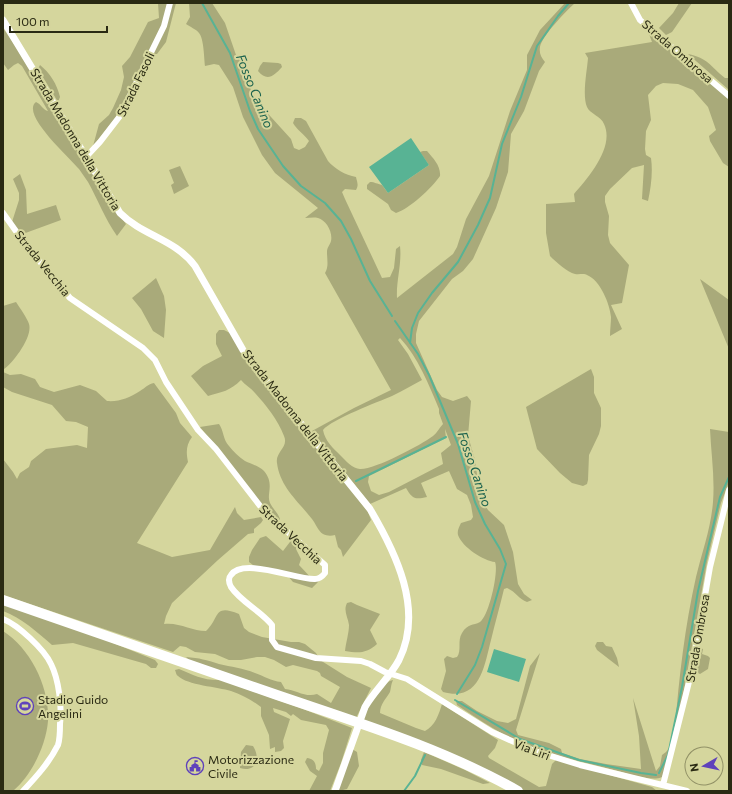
<svg xmlns="http://www.w3.org/2000/svg" width="732" height="794" font-family="Commissioner,sans-serif">
<rect width="100%" height="100%" fill="#d5d69d"/>
<path fill="#a9aa7a" fill-rule="evenodd" d="M158,3H176L166,42L157,54H154C143,73 138,94 126,111L123,107L120,108L116,117L93,146L99,124L109,115L113,108L121,90L124,77L122,66L130,57L148,22L159,18Z
M189,3H212L225,23L236,55L242,63L247,82L253,93L261,106L291,139L294,148L299,150L305,147L309,141C304,134 297,130 293,123L295,118H301L306,121L328,161C335,169 345,175 356,177C357,182 359,185 356,190L345,189L342,192L345,199L382,278L390,277L394,268L396,249L400,246C402,264 396,281 397,298L453,254L457,247L466,219L489,176L510,111L527,70V55L540,30L565,3H575C566,11 542,36 540,47C539,53 541,57 545,62L539,71L524,111L511,134L508,172L496,208L473,259L463,271L452,279L419,321L416,334V343L437,390L442,397L453,401L467,396L471,401L468,436L475,460L479,489L482,500L488,510L504,525L513,552L518,584L524,594L532,600L527,602C519,599 515,591 507,588L504,589C500,606 495,623 491,640C484,667 480,702 443,692L441,689L446,671L444,659L447,656L453,658L457,657C462,650 457,641 462,633C468,623 473,626 480,622C489,616 499,571 495,562C484,561 462,547 458,535C457,531 459,527 461,523L471,520L473,517L471,505L467,495L457,489L449,471L421,483L427,497C414,500 412,498 406,488L370,504L312,431L354,408L391,390L325,273C329,266 327,260 327,252C327,247 330,245 331,241C333,232 326,220 318,218C314,217 309,218 305,218L318,208L275,173L262,155L243,117L233,87L219,65L214,64L205,66C204,58 204,39 199,33C196,29 190,27 186,24L190,17ZM400,338C418,357 429,385 439,409V413L443,424C439,428 437,433 433,436C421,445 374,470 360,469C353,469 345,460 340,455C333,448 325,441 323,430C332,419 378,402 392,396C403,391 412,385 422,380L408,354L398,340ZM445,429L451,445L441,453L443,464L389,492L379,495L371,491L368,482L369,476L446,438Z
M679,3H692L672,32L666,35L659,28L673,13Z
M3,28L16,47L108,199L126,224L117,236C105,219 98,200 88,182C85,178 82,173 79,169C71,159 20,114 36,102C41,104 43,110 48,111L22,66L18,63L14,65L8,70L3,63Z
M650,29L729,97V167L723,163L710,141L709,136L716,130L708,107L693,90L678,84L663,83L656,86L648,95L651,120L646,131L645,149L646,155L651,158C653,172 651,187 648,201L642,199L644,165L632,168L610,189L605,196V202L609,216L608,235L610,243L629,265L622,303L611,305L622,329L610,336C610,329 611,323 611,317C610,304 600,280 587,275C584,273 579,275 575,274C567,272 556,262 550,256L546,233V204L575,202L574,194C588,178 615,147 604,124C601,116 590,114 587,107C582,95 587,71 588,58L585,53L652,42L649,34Z
M688,54C708,58 710,66 725,78H729V90Z
M263,62L278,63L281,64L282,67C274,76 267,82 258,71L260,66Z
M40,65C50,73 57,84 60,97L58,102L38,69Z
M423,151H427C433,158 441,166 440,176C432,188 409,209 396,213L391,210L388,204L367,189V185L370,182C375,182 377,184 382,185L388,193L429,165L420,152Z
M180,166L189,186L174,194L171,185L174,183L169,170Z
M20,174L26,190L27,214L56,205L61,220L20,235L12,222L19,200V193L13,179Z
M156,278L164,296L166,310L164,338L153,331L141,309L132,298Z
M700,279L729,300V349Z
M16,302C20,308 27,318 29,324C33,337 13,363 3,370V306Z
M219,330H224L230,333L368,512L371,520L343,557L341,550L338,547L335,535C331,536 327,536 323,534C318,531 316,524 312,519C298,501 280,487 277,463C275,452 289,447 284,436C278,420 266,405 255,393C251,388 245,385 241,380C230,391 222,392 208,396L191,376L203,366L222,356L216,344V334Z
M591,369L594,377V393L601,408V426L599,434L589,455L588,480L587,484L583,486L572,483L560,473L537,449L526,407Z
M3,372L10,375L21,374L35,379L40,387L54,392L80,385L96,391L107,401C119,402 129,398 140,391C145,388 148,384 154,383L176,413L180,423L192,437C186,445 186,452 188,462L137,543L172,557L210,550L235,507L237,513L244,520L261,517L263,520L261,523L254,529V533L248,534L218,560L172,603L166,616L164,624C179,622 192,631 206,631C220,618 213,603 239,614L244,628L249,632L262,637L291,642H299L305,644L316,653L320,660L347,677L371,688L356,718L189,660L186,657C200,658 206,660 219,664C231,667 243,668 255,673C264,676 271,681 281,682L285,689C296,690 306,698 317,694L331,703L340,687L321,676L320,673L317,671L293,665L286,667L274,660L265,657H257L241,660H229L215,654L195,652L186,647L180,646L173,652L3,595V459L13,472L17,479L20,473L29,467L31,461L46,449L77,445L87,448L88,427L76,422L66,421L52,405L12,392L3,387Z
M219,424C224,431 223,440 229,446C233,451 239,457 245,461C251,464 259,466 264,471C275,484 266,494 270,503C273,509 278,513 280,519L279,521L265,510L248,487L200,427Z
M710,429L729,432V482L721,503L707,562L683,696L675,728C679,677 685,626 696,577C702,552 711,528 713,502C715,478 711,453 710,429Z
M266,536L283,551L293,538L297,543L296,549L301,559L299,565L314,581L321,579L312,588L293,582L287,575L261,571L249,562V557L252,550L260,538Z
M351,602L357,605L380,614L370,630L377,644C366,654 358,653 345,651C346,642 349,633 349,625C348,617 343,611 347,603Z
M3,603L91,634L155,660L158,664L156,668H151L146,664L73,643L52,645C37,632 22,618 3,611Z
M3,631C31,649 50,688 48,721C46,745 32,775 13,791H3Z
M597,642H603L606,646L612,647L617,658L619,667L597,650L595,646Z
M700,648L703,649L702,654L708,656L710,658L708,669L700,674L698,673L694,668L698,650Z
M540,653L516,730L518,735L549,743L561,749L562,753L580,759L606,764L641,769L639,736L633,698L656,771L660,766L662,755L666,752L671,745L665,770L662,777C651,782 626,773 614,770C580,761 544,754 512,739C493,729 475,717 457,705L456,701H462L477,711L497,721L508,723L516,719L530,666Z
M179,669C193,675 205,681 221,680L303,709L352,728L341,763L330,791H309L317,776L310,771L305,762L307,758C314,759 316,763 316,769L319,771L323,763V753L329,730L326,725L301,720L293,714L291,716L286,712L273,708L274,712L290,719L283,741L284,748L281,751L275,752V747L270,749L269,735L261,716V707C252,700 242,695 231,691C218,687 187,685 178,676C176,675 176,672 175,670Z
M393,680C391,684 391,688 390,692C386,699 380,704 380,713L416,728L425,731C435,726 439,714 442,704L498,740L495,748L488,756L489,758L539,787L546,786L552,764L556,760L652,787L657,791H525L363,720C368,707 379,683 393,680Z
M246,745L253,746C261,758 256,773 240,768L241,752Z
M352,749L357,752L359,766L347,789L339,791L338,790Z
M424,752L465,770L490,783L483,784L441,769L422,765L421,760Z"/>
<path fill="#58b394" d="M411,138L429,165L388,193L369,167Z
M494,649L526,659L519,682L487,672Z"/>
<g fill="none" stroke-linecap="round" stroke-linejoin="round">
<path stroke="#58b394" stroke-width="2" d="M202,3L230,53L250,111L258,129L283,166L301,186L325,203L341,221L351,239L370,281L392,316
M395,321L418,354L429,375L458,444L475,502L485,524L500,549L506,564L482,647L475,665L457,694
M410,343L412,328L418,313L432,293L458,262L478,225L490,198L502,144L521,97L537,46L558,16L569,3
M356,481L446,437
M455,700L520,739L579,760L641,773L656,775
M659,773L668,755L682,687L698,591L708,548L720,497L729,477
M404,791L415,776L425,755"/>
<path stroke="#fff" stroke-width="6" d="M631,3L640,20L729,96
M86,157L100,142L120,116L164,26L170,3
M3,213L23,241L70,298L143,348L155,360L166,382L198,430L216,449L264,511L325,565V573C322,577 319,579 315,579C297,580 243,557 231,575C228,578 229,583 231,587C241,602 261,611 272,625V640L277,647L316,658L361,661L370,664L385,672L407,679L492,732L532,750L580,765L687,791
M3,619C18,625 44,649 51,664C59,680 62,707 60,724C60,730 60,739 58,745C49,763 36,777 23,791
M663,785L692,670L710,567L729,490"/>
<path stroke="#fff" stroke-width="7" d="M3,20L120,213C143,236 175,239 195,266L243,350L259,372L370,509C396,553 424,610 399,660C390,677 375,690 365,707L335,791"/>
<path stroke="#fff" stroke-width="10" d="M3,600C95,631 186,664 277,695C359,723 442,748 518,791"/>
</g>
<defs>
<g id="stadium-ring" transform="scale(0.9)"><circle r="9.5" fill="#d5d69d" stroke="#5f42bb" stroke-width="1.5"/><path d="M0-5a6.5 5 0 1 0 0 10a6.5 5 0 1 0 0-10ZM-3.5-1.8h7v3.6h-7Z" fill="#5f42bb"/></g>
<g id="civic-ring" transform="scale(0.9)"><circle r="9.5" fill="#d5d69d" stroke="#5f42bb" stroke-width="1.5"/><path d="M-.6-6.5H3V-4.5H.6V-3L4-1V1h2V6H-6V1h2V-1L-.6-3ZM-1.2 2.5V6h2.4V2.5Z" fill="#5f42bb"/></g>
</defs>
<g fill-rule="evenodd">
<use href="#stadium-ring" x="25" y="706"/>
<use href="#civic-ring" x="195" y="766"/>
</g>
<g text-anchor="middle" dominant-baseline="central" stroke-width="4" stroke-linejoin="round" paint-order="stroke">
<g font-size="12" fill="#2a2a13" stroke="#d5d69d">
<text transform="translate(678 51) rotate(41)">Strada Ombrosa</text>
<text transform="translate(135 84) rotate(-64)">Strada Fasoli</text>
<text transform="translate(76 139) rotate(59)">Strada Madonna della Vittoria</text>
<text transform="translate(43 263) rotate(51)">Strada Vecchia</text>
<text transform="translate(296 415) rotate(52)">Strada Madonna della Vittoria</text>
<text transform="translate(291 534) rotate(43)">Strada Vecchia</text>
<text transform="translate(697 638) rotate(-80)">Strada Ombrosa</text>
<text transform="translate(532 749) rotate(21)">Via Liri</text>
</g>
<g font-size="12" fill="#2a2a13" stroke="#d5d69d" text-anchor="start">
<text x="38" y="699">Stadio Guido<tspan x="38" dy="14">Angelini</tspan></text>
<text x="208" y="759">Motorizzazione<tspan x="208" dy="14">Civile</tspan></text>
</g>
<g font-size="13" font-style="italic" fill="#1b624d" stroke="#d5d69d">
<text transform="translate(255 91) rotate(68)">Fosso Canino</text>
<text transform="translate(475 469) rotate(71)">Fosso Canino</text>
</g>
</g>
<rect width="732" height="794" fill="none" stroke="#2a2a13" stroke-width="8"/>
<g transform="translate(704 766) rotate(261)"><circle r="19" fill="#d5d69d" stroke="#919166"/>
<path d="M0-3L7 15L0 10L-7 15Z" fill="#5f42bb"/>
<text y="-6" font-size="11" font-weight="bold" text-anchor="middle" fill="#2a2a13">N</text>
</g>
<path d="M10 26v6h97v-6" fill="none" stroke="#2a2a13" stroke-width="2"/>
<text x="16" y="26" font-size="12" fill="#2a2a13" stroke="#d5d69d" stroke-width="3" paint-order="stroke">100 m</text>
</svg>
